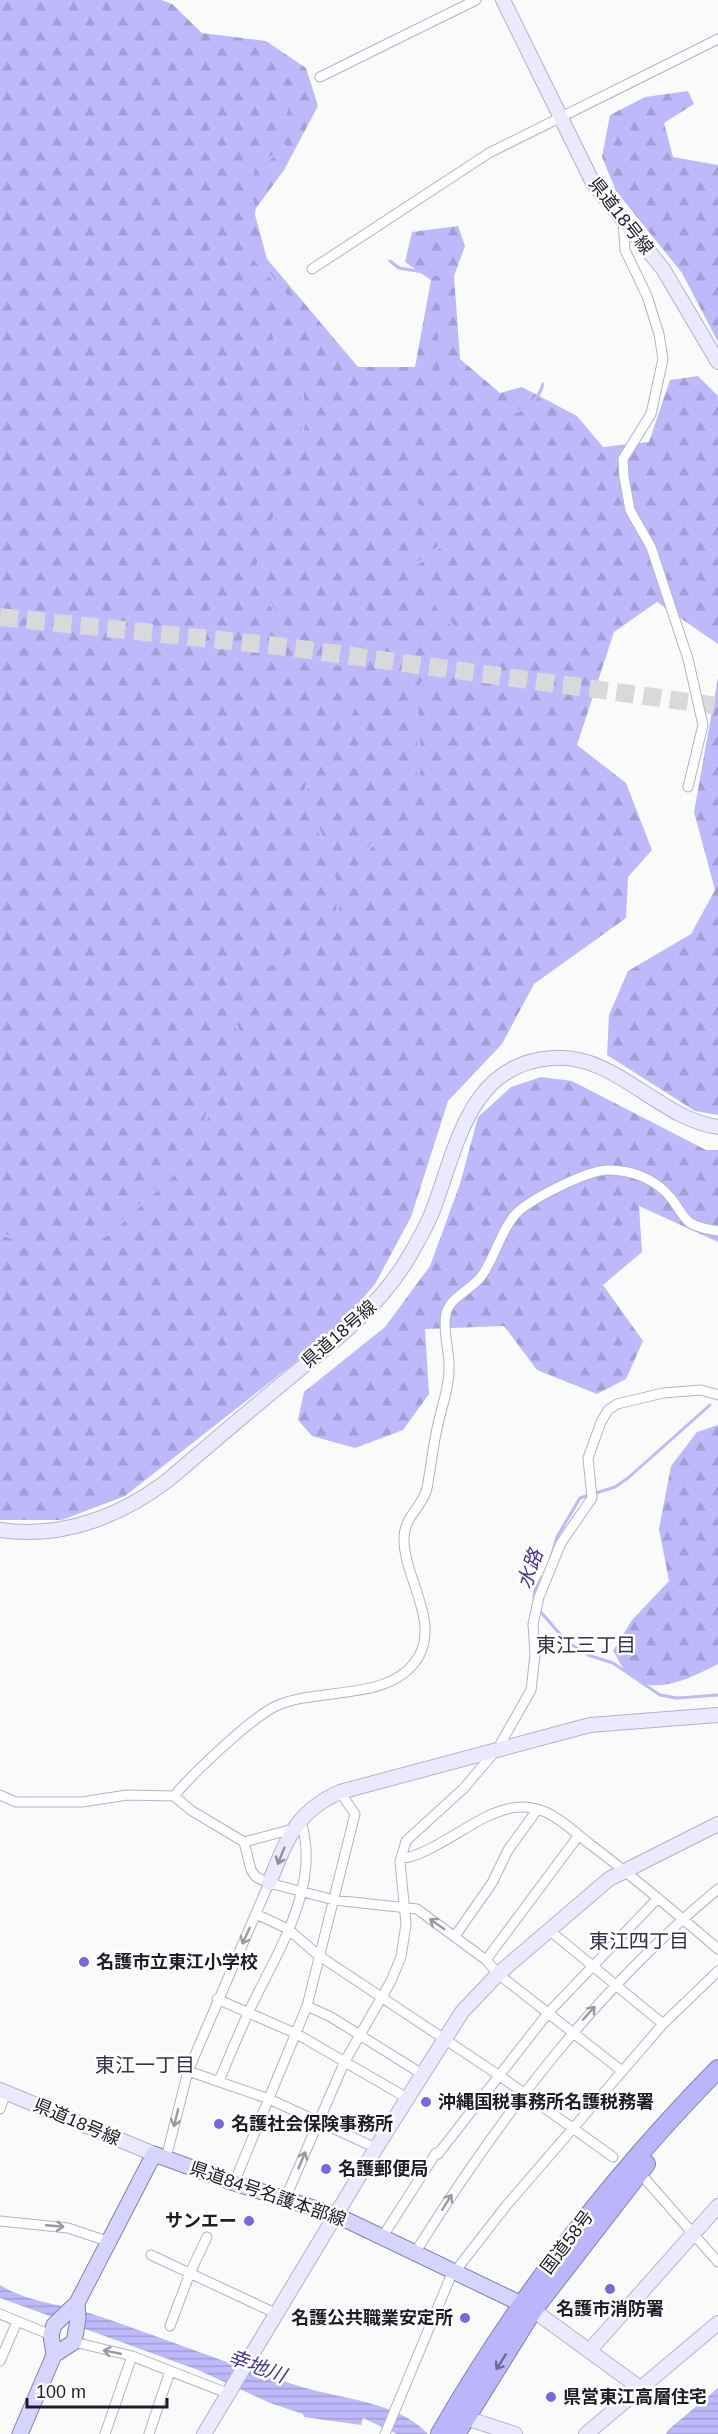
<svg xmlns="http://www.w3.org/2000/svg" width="718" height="2434" font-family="Helvetica,'Noto Sans JP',sans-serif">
<defs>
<pattern id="forest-firs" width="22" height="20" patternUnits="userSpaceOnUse" patternTransform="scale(1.5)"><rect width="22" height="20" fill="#bdb9fa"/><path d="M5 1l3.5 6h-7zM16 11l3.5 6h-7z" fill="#a29fd6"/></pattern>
<pattern id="water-rules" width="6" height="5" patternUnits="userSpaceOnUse" patternTransform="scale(1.5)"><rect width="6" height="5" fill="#bdb9fa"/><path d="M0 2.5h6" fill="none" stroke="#a29fd6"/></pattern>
</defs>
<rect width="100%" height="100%" fill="#fafafa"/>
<path fill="url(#forest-firs)" d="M0,0H161L172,4L202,33L266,41L306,68L318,106L284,170L254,211L267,259L358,367H415L431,280L405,262L412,232L458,226L465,246L454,276L460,359L500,393L522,387L577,416L603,447L649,442L670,380L698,376L718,396V644L657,602L614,632L577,745L626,783L652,850L628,877L626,918L534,984L502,1044L448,1101L411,1217L375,1284L334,1332L125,1496L62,1520H0Z
M688,91L694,104L664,123L673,157L718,165V342L682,273L616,191L602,157L610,115L645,97Z
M718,678V1115L695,1111L607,1055L609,1015L628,971L691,934L715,890L694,812Z
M541,1077L572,1081L706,1150H718V1242L639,1206L642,1252L603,1285L643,1341L626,1379L597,1394L537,1370L504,1326L425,1329L429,1394L403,1430L355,1448L312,1436L298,1420L304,1392L385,1327L430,1266L460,1184L478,1117L511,1087Z
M718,1425V1664C693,1677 653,1698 629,1675C622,1669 618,1658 613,1651L632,1620L669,1581L659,1529L671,1466L697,1432Z"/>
<path fill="url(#water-rules)" d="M0,2285C29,2303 63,2304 95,2315C165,2338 232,2366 302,2387C343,2399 398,2402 428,2434H397L363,2418L361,2425L304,2417L303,2414L270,2403L198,2370L0,2298Z
M718,2388V2434H666L668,2430Z"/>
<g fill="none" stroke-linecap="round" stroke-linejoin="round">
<path stroke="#bdb9fa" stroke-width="3" d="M288,69L279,83L288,103L280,135L285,149L253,168L251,193L254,211L243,233L245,251L266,270L286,296L283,310L271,325L277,347L302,387L304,422L298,459L283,501L261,543L256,580L304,660L345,665L362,679L357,702L336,740L311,770L304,797L325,844L339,896
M478,424C503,414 535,414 543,384
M0,1234L37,1244H89L110,1233L185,1163L201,1139L210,1104L244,1064L243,1042L231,1013L232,996L258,969L318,944L331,933L337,916L339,896L357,877L364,855L416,786L420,765L417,707L421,685L447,648L455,628L442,614L414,566L439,547V530L415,502L427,486L451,471L478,424L470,410L454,398L441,372L439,321L447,291L440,275L399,268L390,261
M551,1558L557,1537L580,1498L615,1487L628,1478L710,1405
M534,1599L535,1590L542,1577
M539,1610L567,1642L588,1655L613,1663L660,1695L677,1698L718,1695"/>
<path stroke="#d9d9db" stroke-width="18" stroke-dasharray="18 9" stroke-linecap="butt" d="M0,617L287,647L718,706"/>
<g stroke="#b3b1d2" stroke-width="11">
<path id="street" d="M320,77L476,0
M623,222L625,250L647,296L659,334L663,359L651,414L623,459L624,477L630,510L651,547L688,659L703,725L688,787
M312,269L489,153L718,39
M0,1795L16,1802H82L127,1795L174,1796L192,1811L244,1842L251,1870L256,1877L269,1883L334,1900L417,1909L486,1960L498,1974L622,2071
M174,1796C192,1774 251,1718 276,1706C320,1686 392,1703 419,1656C439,1620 403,1575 404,1538C404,1516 423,1507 427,1488C431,1467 433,1445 438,1424C442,1406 449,1388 449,1369C450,1352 442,1331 446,1314C449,1298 470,1290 480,1278C495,1259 499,1234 514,1216C527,1200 588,1170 608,1170C632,1170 656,1179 671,1198C677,1205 681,1215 689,1222C696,1228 709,1229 718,1231
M244,1842L293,1829
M401,1858C420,1860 469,1824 490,1815C509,1807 523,1804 543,1811C559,1817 577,1834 591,1845C635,1878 676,1913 718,1949
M256,1914L288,1929L318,1955L500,2076L613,2157
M549,1930L663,2024
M455,1936L492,1883L508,1850L537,1810
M486,1960L579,1835
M217,1999L297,2034L407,2098
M307,2006L331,2017L422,2074
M188,2071L269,2099L376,2148
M219,2081C229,2057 239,2033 250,2009C277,1952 323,1884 300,1819
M0,2109L6,2092
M438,2154L548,2013L658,1898
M166,2158L188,2071L269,1883
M639,2172L718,2262
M234,2183L307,2006L355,1814L340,1792
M285,2199L345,2061L391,1981L401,1957L406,1924L400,1862L406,1841L464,1788L498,1748L531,1690L535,1655L533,1624L539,1597L561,1543L592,1498L588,1458L601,1422L608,1410L617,1404L663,1393L701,1390L718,1395
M0,2221L68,2228L107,2241
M383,2236L436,2153
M416,2251C500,2117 596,1990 718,1889
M151,2255L275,2313
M0,2314L51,2335
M170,2326L190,2273L207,2237
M74,2342L132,2356L227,2393
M0,2361L17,2322
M105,2434L132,2356
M149,2434L170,2371
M385,2434L450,2278L506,2206L663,2024L718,1971"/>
</g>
<g stroke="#b3b1d2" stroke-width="16">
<path id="secondary" d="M503,0L593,183L663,269L718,362
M0,1530C61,1539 120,1517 168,1480C207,1447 244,1415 283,1383C330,1344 379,1309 410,1255C418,1241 427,1226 433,1210C457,1147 469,1063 553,1058C615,1053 659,1119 718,1127
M269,1883C287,1840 295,1812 340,1792L590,1725L718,1715
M0,2090L154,2154
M533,2310L640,2388
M590,2350L718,2206
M466,2418L515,2434
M204,2434L376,2148L462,2012L498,1974L609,1879L718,1824
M586,2434L718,2323"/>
</g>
<g stroke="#8480b2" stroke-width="17">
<path id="primary" d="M54,2355L74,2342L78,2319L77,2303
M20,2434L54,2355L51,2335L54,2325L77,2303L154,2154L234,2183L336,2215L532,2309"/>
</g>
<g stroke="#8480b2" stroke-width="20">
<path id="highway" d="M440,2434C517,2300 610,2179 718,2069
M456,2434L533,2310L646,2164"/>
</g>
<use href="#street" stroke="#fff" stroke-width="9"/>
<use href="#secondary" stroke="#ebe9fe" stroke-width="14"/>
<use href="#primary" stroke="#d6d3fd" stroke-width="15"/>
<use href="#highway" stroke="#bbb6fc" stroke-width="18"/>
</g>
<defs><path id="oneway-shaft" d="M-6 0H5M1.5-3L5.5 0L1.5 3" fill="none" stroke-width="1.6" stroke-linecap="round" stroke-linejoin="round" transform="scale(1.5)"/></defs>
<use stroke="#8e8d9e" href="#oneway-shaft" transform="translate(281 1856) rotate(112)"/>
<g stroke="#99999f">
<use href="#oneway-shaft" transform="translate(437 1924) rotate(-145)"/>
<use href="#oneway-shaft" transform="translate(246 1936) rotate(115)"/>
<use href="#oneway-shaft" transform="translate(589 2013) rotate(-48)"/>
<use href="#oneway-shaft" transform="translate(176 2118) rotate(104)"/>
<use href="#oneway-shaft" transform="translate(302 2160) rotate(-67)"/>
<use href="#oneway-shaft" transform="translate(447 2202) rotate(-58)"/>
<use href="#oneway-shaft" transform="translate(55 2226) rotate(5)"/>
<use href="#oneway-shaft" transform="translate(112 2352) rotate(-169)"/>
</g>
<use stroke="#6c6a92" href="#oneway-shaft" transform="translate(501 2362) rotate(122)"/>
<g fill="#7a66e1" stroke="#fff" stroke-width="2">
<circle cx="84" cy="1962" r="6"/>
<circle cx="426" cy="2102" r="6"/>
<circle cx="219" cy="2124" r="6"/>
<circle cx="326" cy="2169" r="6"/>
<circle cx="249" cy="2221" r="6"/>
<circle cx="610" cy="2289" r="6"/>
<circle cx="465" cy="2318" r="6"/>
<circle cx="551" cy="2397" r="6"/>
</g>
<g text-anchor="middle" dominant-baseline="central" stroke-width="5" stroke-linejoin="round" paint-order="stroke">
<g font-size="18" fill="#1d1d29" stroke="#fff">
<text transform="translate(621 216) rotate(52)">県道18号線</text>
<text transform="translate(339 1334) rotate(-41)">県道18号線</text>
<text transform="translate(77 2122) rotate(23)">県道18号線</text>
<text transform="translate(268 2194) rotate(19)">県道84号名護本部線</text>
<text transform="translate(567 2242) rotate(-53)">国道58号</text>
</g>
<g font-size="18" font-weight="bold" fill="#1d1d29" stroke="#fff" text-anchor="start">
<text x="96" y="1962">名護市立東江小学校</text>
<text x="438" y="2102">沖縄国税事務所名護税務署</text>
<text x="231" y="2124">名護社会保険事務所</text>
<text x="338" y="2169">名護郵便局</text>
<text x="237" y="2221" text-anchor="end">サンエー</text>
<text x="610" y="2309" text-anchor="middle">名護市消防署</text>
<text x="453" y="2318" text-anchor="end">名護公共職業安定所</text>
<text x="563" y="2397">県営東江高層住宅</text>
</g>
<g font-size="20" font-style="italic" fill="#473590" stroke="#fff">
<text transform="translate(530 1569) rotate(-71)">水路</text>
<text transform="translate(257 2366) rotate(20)">幸地川</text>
</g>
<g font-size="20" fill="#33314b" stroke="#fff">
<text x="586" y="1645">東江三丁目</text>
<text x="639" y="1941">東江四丁目</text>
<text x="145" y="2065">東江一丁目</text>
</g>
</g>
<path d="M27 2398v9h140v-9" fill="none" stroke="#1d1d29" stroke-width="3"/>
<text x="36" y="2398" font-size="18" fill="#1d1d29" stroke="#ffffff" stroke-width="4.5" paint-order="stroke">100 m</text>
</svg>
